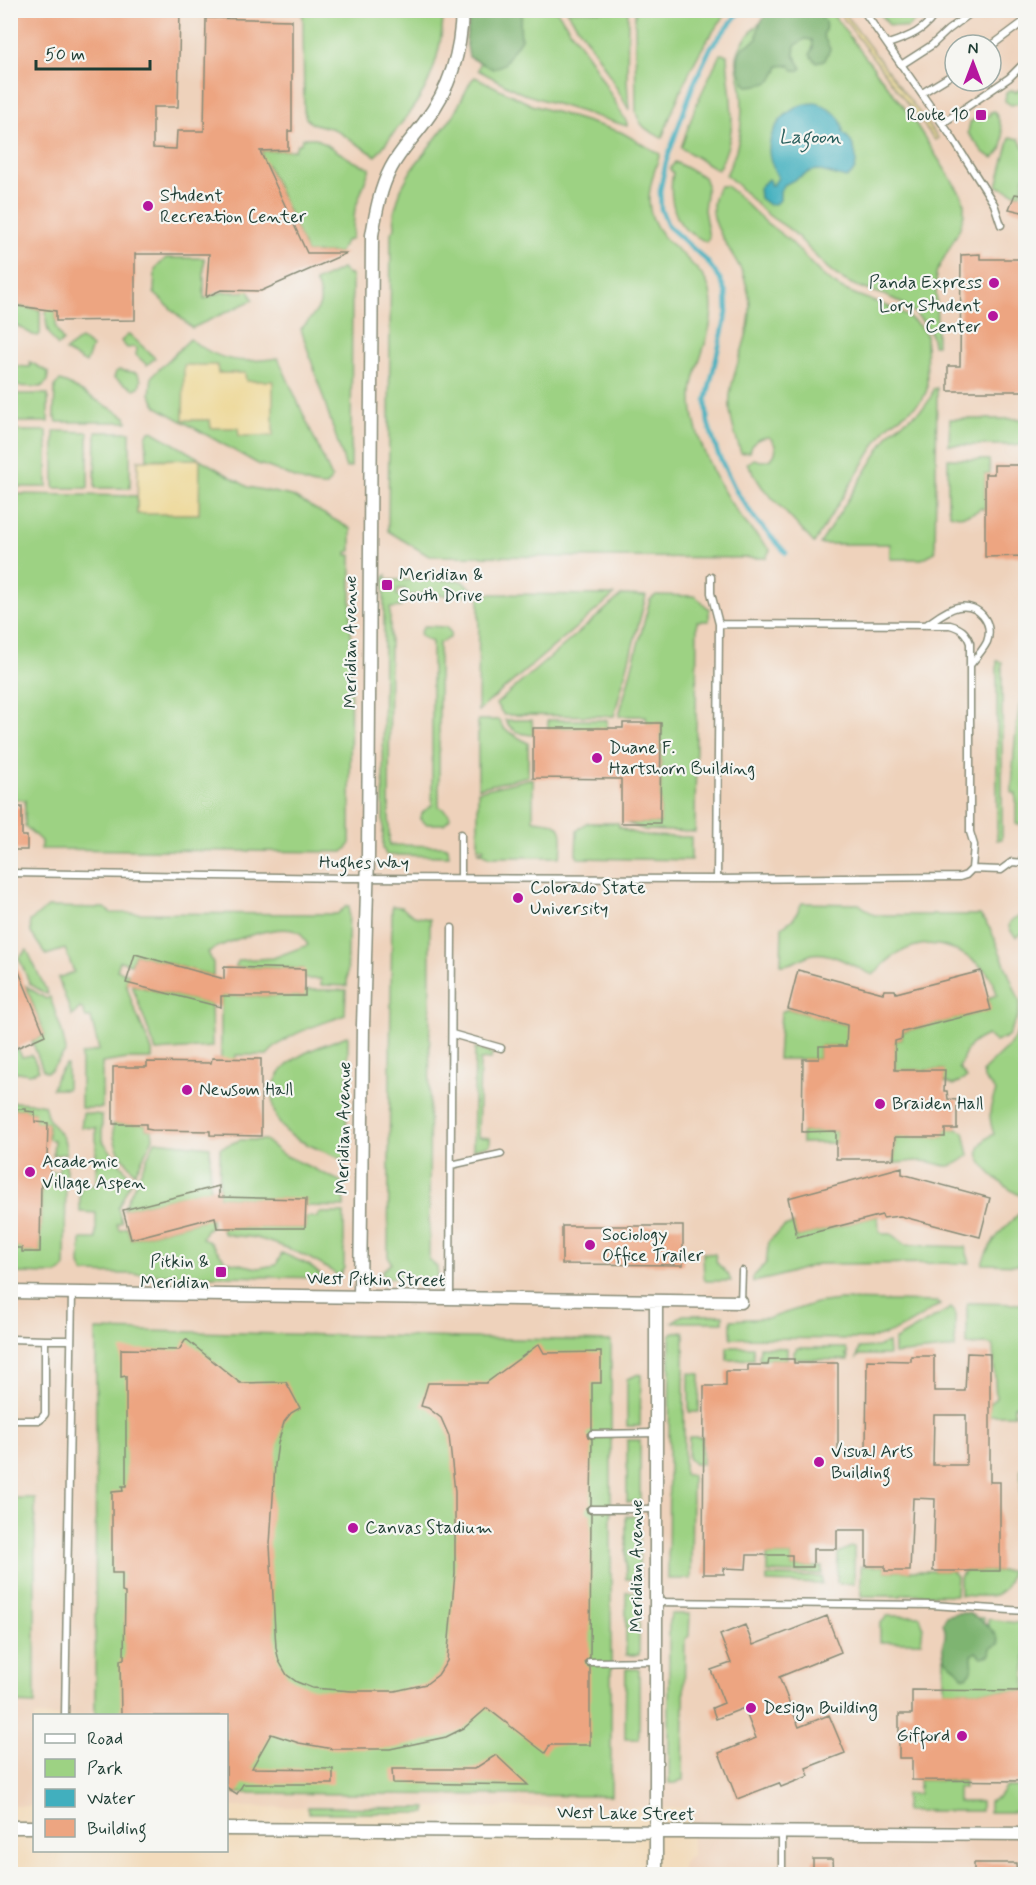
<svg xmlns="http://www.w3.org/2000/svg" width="1036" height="1885" font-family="Mynerve,sans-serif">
<rect width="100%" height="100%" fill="#f6f6f2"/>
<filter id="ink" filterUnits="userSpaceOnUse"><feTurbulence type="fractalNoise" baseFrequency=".0167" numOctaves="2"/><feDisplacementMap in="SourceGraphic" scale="12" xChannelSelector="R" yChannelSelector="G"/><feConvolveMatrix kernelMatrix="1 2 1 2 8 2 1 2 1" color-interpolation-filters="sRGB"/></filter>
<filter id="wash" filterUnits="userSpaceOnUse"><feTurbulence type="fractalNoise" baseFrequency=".008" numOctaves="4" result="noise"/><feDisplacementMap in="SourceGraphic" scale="24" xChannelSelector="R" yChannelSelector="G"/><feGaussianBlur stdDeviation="1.35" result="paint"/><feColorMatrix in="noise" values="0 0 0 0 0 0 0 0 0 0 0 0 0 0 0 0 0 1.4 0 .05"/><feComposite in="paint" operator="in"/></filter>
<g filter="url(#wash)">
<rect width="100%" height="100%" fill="#f2dbbc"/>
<path fill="#eed2bb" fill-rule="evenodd" d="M11,11H1025V1874H682V1865L686,1858L692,1856V1808L227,1807L226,1716H34V1806H11ZM955,45H991V81H955Z"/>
<path fill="#9dd283" stroke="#5e885c" stroke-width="1.5" d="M299,11H443C443,40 435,75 418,100C406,119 390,137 376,156L334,129L311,123L306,118L304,111L303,16Z
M486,11H557L591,60L627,123V126L521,93L478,70L484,48Z
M567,11H628L627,80L629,110L600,59Z
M635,11H729C697,47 679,93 662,138C648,130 641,129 636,112Z
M774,11H830L912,118L962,196L964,202V214L959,230L936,273L937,345H933C933,325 907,304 889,297C875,291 859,289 846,281C825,270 812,251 796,235C787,226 775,221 766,213C752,201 741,187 726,175C740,148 744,120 741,89C740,78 734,64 738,53C743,36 761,22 774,11Z
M920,11L925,12L907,28L889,25L878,11Z
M720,54L727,55C729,100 741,126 718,170L681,148L696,105Z
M475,77L532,105L621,132L660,154C650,184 640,208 663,236C671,245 681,252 689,261C698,270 707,279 710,291C718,324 699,353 693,385C686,425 716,484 740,516C749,528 760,539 770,550L766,558L429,556L388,531L391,233L395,228L394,213L401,189L412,169L453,116L471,81Z
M1025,87V102L1011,105L1005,101L1006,93L1013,90L1015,92Z
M994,111C1002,124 1010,149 993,158L984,153L968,133L970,122L977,118L979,121L990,115L989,113Z
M1010,137L1019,139L1023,147L1026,148L1025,175L1020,195L997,186Z
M302,138H316L353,161L370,168L355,209L352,238L346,241L339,253H307L267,164H262V151L295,150L297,144H301Z
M675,162L704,177L707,185L704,210L709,238L706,242C700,238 691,234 685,229C672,215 669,192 673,173L670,169Z
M720,186H726C739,195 748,207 760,217C770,227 782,233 792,243C807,258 819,276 839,287C868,303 904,304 926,334L927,389C922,408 898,415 885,429L814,543L762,487L747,463L754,459C773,467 783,449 769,437C757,438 753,441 750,452L741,453C735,434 728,415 730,395C734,362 755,330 749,296C747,286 744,274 739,266C727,243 700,214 720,186Z
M166,258H204V299L222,292H244L246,284L253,300L192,328L154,293L155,269Z
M342,269L347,274L352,275L351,467L346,468L301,329C317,311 327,306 315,282Z
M11,305L40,310V334L38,336L33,335L11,322Z
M46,306H56V328L63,341L58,346C45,331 46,325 46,306Z
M129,334L155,358L147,365L136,355L137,349L135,347L127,348L121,341Z
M81,339L92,347L86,363L65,351Z
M190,339C219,362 242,364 278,358L332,478L326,486C305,487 281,469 258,464L157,407L150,394L152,376Z
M30,362L48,372V381L41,387L11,386V366L30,367Z
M119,370L137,373L141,380L139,387L134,389L114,378L116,372Z
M60,381L68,384L126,417L127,422H57L56,418L54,417L55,385Z
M937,388L935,552L922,559H890V544H820L890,433C905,417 930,412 933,389Z
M13,394H48V422H13Z
M950,419H1025V445H949Z
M13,431H47V487H12Z
M54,431L88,432V488H54Z
M149,431H152L248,487L292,496L351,529V551L347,552V555H351L350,845L343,852L41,849V841L25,826V800L11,799L14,530L11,518V494L137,496V513L199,460L147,459L146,437Z
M96,432H130V488H95Z
M948,459L989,460L990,474H985V510L981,508C974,514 959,518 950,514L948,507Z
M387,575V580H458L463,582L473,590V595H406L405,589H398L397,595L402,596L401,607L390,608L389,845L444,846L448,848L449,856L386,855L383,848L384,577Z
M487,594H493L614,595L478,711L479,601L480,597Z
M622,595L646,596L614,716L504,715L496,704Z
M656,595L695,596L709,609V621H697L695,832L645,830L627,823H660L661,723H647L646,716H619L650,600Z
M424,626L446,627L451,633L450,638L439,643V806L449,814L450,818L444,824H426L420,818L423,812L432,805V642L422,637L420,633Z
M997,661L1002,662V839L997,840Z
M1025,679V824H1016V793H1012C1013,754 1016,716 1025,679Z
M478,720H499L504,729L528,743V776L478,788Z
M505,720H532L533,735C520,734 512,732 505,720Z
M548,720H607V728H548Z
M533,778V820C547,822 562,820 562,838C562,845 563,851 559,857H489L478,851H483L484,848H478V791Z
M586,823H618L619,827C641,839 667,836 691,837V860L578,858L576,854L577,831Z
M802,903L859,904L874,915H980L991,930L1020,1002L1018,1016L1008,1036L996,1042L987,1035C968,1043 967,1048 959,1068L967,1078L953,1085L944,1082V1070H895V1041L902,1039V1032L990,1010L988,998L997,995C994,978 985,968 971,959C948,943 923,938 897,954C888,959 880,968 873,975C857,968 829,950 813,954C801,957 794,965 781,965L782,927L794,918Z
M347,906H349L347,986L321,985V979H305L304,969L235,967L239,960L273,958L308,945C305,941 303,936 300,933C281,921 226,942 208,952L213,963V976L135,954L131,964L120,961L117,970L129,974L126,983L132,1003L152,1051V1059H127L102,1063V1108H81V1055L99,1050L91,1018H86L83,1010L80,1008L72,1016L58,978L74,972L65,949L46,955L31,933L30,921L48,907L105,908L111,913L337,914Z
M392,906L401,907L414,916L430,919L429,1260L437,1267L438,1275L435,1279L387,1278L382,1275V1271L391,1263L388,1256Z
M1025,914V932L1016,937C1002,924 1011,918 1025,914Z
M27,950L48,994H46L30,984L19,958Z
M132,985L211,1004L212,1047L156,1051Z
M26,986L46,999L50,997L62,1032L66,1051L51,1070L47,1072L43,1070L32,1041L45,1035Z
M305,990H346L345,1015C319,1025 286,1033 267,1055H236L235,1063H221V996H304Z
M788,1009L872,1032L846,1046H819V1059H778L781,1012Z
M1025,1022L1026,1197H1025C1014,1194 1007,1187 998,1180C980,1165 967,1148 994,1134C988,1118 989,1107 996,1092L984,1078L983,1071L1008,1047Z
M347,1036L348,1037L346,1161C329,1153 311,1147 295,1138C283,1131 274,1118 273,1105C267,1061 314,1049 347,1036Z
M475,1048L492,1054L491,1059L480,1060L478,1137L490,1138V1145L473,1149Z
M18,1049L22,1057L32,1055L39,1070L30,1074L11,1071V1051Z
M65,1065H67V1089H52L55,1079Z
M11,1102L35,1103L44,1105C46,1110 46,1115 49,1119C57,1134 67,1134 66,1154L53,1155L54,1140L48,1139V1123L35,1122L34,1112L26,1111L25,1109H11Z
M83,1113L102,1115V1140L132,1179L118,1208L122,1222L117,1224L119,1230L127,1227L131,1239L211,1218V1226L206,1230L202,1238L211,1243L226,1261L258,1268L276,1265L282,1253L309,1265L324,1278L84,1273L80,1265L81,1239H96V1213L80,1212V1190L84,1186L96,1185V1128L81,1127Z
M113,1124H146V1129L152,1130L153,1138L135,1173C121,1155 113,1148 113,1124Z
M945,1129H957L964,1132L969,1155C943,1176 945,1161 919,1161C911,1161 902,1163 894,1163L895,1137H944Z
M836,1131V1143H802V1132Z
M240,1140H265L282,1154L342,1182L344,1186V1207L306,1206V1200L219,1197L220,1148Z
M155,1141L210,1147V1197L205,1190L123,1210Z
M60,1161H66L65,1267L59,1273L54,1274L11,1273V1244H13L14,1248H22L23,1252H40L41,1183H50V1172H59Z
M1022,1211H1025V1265L982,1264C989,1242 1005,1226 1022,1211Z
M319,1213H344V1268L339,1276C313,1258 287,1246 256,1238C245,1236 234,1237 223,1233L222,1228H305L306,1217H318Z
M878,1216L879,1231L884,1234H891L905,1245L965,1247L970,1263L818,1264L776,1277L753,1282V1277L766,1263L769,1241L784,1227L794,1224L797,1237Z
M703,1253L715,1254L717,1263L728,1274L731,1281H706L704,1279Z
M839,1300L938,1302L940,1304C917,1319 895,1335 868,1339L731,1338V1320L770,1318L816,1303Z
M967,1303L1025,1304V1396L1019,1404L1014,1406V1415H989L990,1403L996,1398L993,1346L987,1344L967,1345Z
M951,1308L955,1312V1348L894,1354V1341Z
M683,1315H723V1322H672Z
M96,1330L611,1341V1796L227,1793L226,1716H95Z
M674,1332H684V1475H692L691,1579H668L670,1336Z
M888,1343L889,1355H860L857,1358L859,1348L877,1347Z
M727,1347H753L754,1359L727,1360Z
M760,1347L787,1348V1359H759Z
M797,1348H846L848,1354H846V1356L848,1357V1360L794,1359V1352Z
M689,1373L700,1374L699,1412H689Z
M639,1374L641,1375L640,1426H627V1379Z
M689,1437H702V1464H694L688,1458Z
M627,1440H640V1502H627Z
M1025,1467V1590L1021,1580V1469Z
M11,1498H35V1704L11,1703Z
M626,1516H640L639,1579H626Z
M851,1547H854V1583L840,1584L837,1582L838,1553Z
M767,1555H792V1567H822V1574L767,1572Z
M861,1566H885V1571H952L957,1576L956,1595L902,1594L901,1596H861Z
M964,1571H1011C1006,1603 985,1596 960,1595V1577Z
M767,1576L822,1577V1584L767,1582Z
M626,1592H639V1655H626Z
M672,1614H690L689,1636L685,1639L683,1780L676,1783H669V1621Z
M887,1616H920L923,1626L921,1642H880V1624Z
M950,1617L984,1618L983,1627H988V1619L1025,1624V1691H944V1643Z
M626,1669H639V1739H625Z
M919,1780L964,1781V1788H958V1802H981V1811H905V1794H919Z
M1006,1787H1025V1802H1023V1808L1025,1809V1812H989V1802L999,1797Z
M308,1807L426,1808V1813H308Z"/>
<path fill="#7eb471" stroke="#4e7852" stroke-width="1.5" d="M471,10L523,11L520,24L521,39L504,64L493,69L469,57L466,40Z
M770,11H816C824,17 829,25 823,35L830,49L825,60L816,62L810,55L813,47L812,40L805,39L795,46L794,55L802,68L798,71L793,70L790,65L779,66C774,84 765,85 747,86C741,78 735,62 740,52C743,46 751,43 757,39C757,27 761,19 770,11Z
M957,1613C962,1613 968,1612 972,1615C982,1619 999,1634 999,1644L991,1648L990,1655L982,1657L976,1652L972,1655C972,1665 975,1671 967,1677L962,1676C959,1668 949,1666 945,1658C938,1644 950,1639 943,1623L946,1616Z"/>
<path fill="#eeda9e" stroke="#868c69" stroke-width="1.5" d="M838,11H843L938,138L935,140Z
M184,365H217L218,373H245L246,381H273V436H239L238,428H211L210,420H183Z
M200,459L199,514H137L138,460Z"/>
<path fill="#41afbe" stroke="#307679" stroke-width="1.5" d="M817,103C831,109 844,117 843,133C856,142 863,169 846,178L817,170L811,171L784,185L780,191V200L777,203L769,205L760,198L759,188L768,179L770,181V185H773L778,178C774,170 769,160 769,151C769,125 792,102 817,103Z"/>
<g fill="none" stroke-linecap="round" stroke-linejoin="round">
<path stroke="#41afbe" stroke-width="4.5" d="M741,10L711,47L693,85L666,162L660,191L661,209L668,226L707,261L720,279L726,293L727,312L706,401L708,423L718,454L736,491L756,520L786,553"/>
</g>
<g id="blocks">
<path fill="#eda581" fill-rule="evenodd" d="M10,10H180L178,107H153V148L176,149L177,131H204L206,18L292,20V131H288V150L260,151L307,253H347L261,291L221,290L206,297L209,254H135V320L56,321V311L10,305Z
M1015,194L1026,196V213L1009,209Z
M980,254V259H1026V391H948V366H960L961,255Z
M994,465H1026V556L985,557V474H994Z
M623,723H661L660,823H621V779L533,778V728H623Z
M10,807H22V836H27V850H10Z
M10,950L45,1035L10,1051Z
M135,954L224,979V967L305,969V996H221V1007L126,983Z
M798,970L883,993L884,990H895L896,993L981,971L991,1010L902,1032V1039L895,1041V1070H945L944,1091H947L948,1099L957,1100V1129H945V1137H895L894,1159H836V1131L802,1132L803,1059H819V1046H846L847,1025L788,1009Z
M212,1058L261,1059V1136L210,1135V1131L152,1130L146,1129V1124H113V1067H147V1062L211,1063Z
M10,1109H26V1111L35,1112V1122L48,1123L47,1161H50V1183H41L40,1252H22V1248H13V1238H10Z
M902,1167V1174L990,1198L980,1237L900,1216L883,1218L882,1215L797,1237L788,1198Z
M219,1186V1197L306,1199L305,1228H217L215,1217L131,1239L123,1210Z
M562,1226H683V1265L562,1264Z
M186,1339L240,1383L286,1382L300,1408L291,1413L284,1422L278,1443L275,1465L270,1545L276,1648L279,1661L287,1675L297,1682L312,1688L352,1691H395L426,1684L438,1675L447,1661L455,1573V1492L449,1436L441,1418L428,1408L421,1406L428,1383H486L539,1344L544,1353L601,1352V1383H592V1429L587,1434L588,1437L592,1439L591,1504L586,1508L587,1512L591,1514L590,1657L585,1661L586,1665L590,1667V1745H550L545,1753L487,1708L464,1728L446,1737L390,1749H333L299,1743L271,1734L252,1768L333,1769V1784H243L237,1794L226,1787V1716H121L120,1660L124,1659L125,1593L122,1592V1573H112V1492L123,1491L122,1486H126V1376L121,1377V1349L179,1350Z
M967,1353L990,1354V1482H1000V1571H933L935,1499L913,1498L910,1571H885V1566H866V1530H837V1549H813V1567H792V1555H747L746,1569L724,1568V1574H703L704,1386H726V1371H748V1365H768L769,1359H794V1363H838V1450H866L867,1360L911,1361V1356H934V1391H965ZM934,1415H966V1465H933Z
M827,1616L841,1652L779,1677L799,1727L829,1715L845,1753L806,1768L809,1776L781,1787L779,1783L737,1799L719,1753L756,1738L744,1708L716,1719L712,1708L724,1703L711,1670L731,1663L720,1635L745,1625L753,1645Z
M912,1690L1026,1691V1781L912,1780V1758H899V1714H912Z
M496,1755L528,1785L393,1783L392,1769H474Z
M813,1859H833L834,1875H813Z
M974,1863H1016L1017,1875H974Z"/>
</g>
</g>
<g filter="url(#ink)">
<use href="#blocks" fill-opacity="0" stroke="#888c78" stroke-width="1.5"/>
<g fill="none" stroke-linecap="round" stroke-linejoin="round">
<g stroke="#888c78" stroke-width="9">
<path id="lane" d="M863,10L951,136L994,204L1001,225
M888,44C906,38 929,30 936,10
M991,46L1026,20
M901,65L932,45L948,30L975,10
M922,93L955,73
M943,123L1009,78L1026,61
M711,577V593L719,624
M926,625C935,619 947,609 958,607C979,603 994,623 987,642C983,650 976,658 970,665
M461,834V878
M972,869L974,845L970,832V643C966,632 961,628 950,625L719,624L717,879L960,877L966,875L972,869L1001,870L1012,862L1026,863
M10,873L346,878L717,879
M452,1034L501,1048
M451,1165L501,1154
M450,1298L452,928
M741,1302L742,1271
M10,1339L45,1340
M10,1420H40L45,1414V1340H70
M592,1434L655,1433
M591,1509H655
M655,1602L932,1605L1026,1611
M590,1662L655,1661
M65,1716L72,1293
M782,1874V1833"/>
</g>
<g stroke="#888c78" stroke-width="15">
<path id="street" d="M10,1292L741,1302
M360,1297L363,1025L368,857L372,235C376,212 380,189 391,168C400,151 413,138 424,123C450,89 461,53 462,10
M656,1301V1874
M10,1827H34
M226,1829L1026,1834"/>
</g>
<use href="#lane" stroke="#fff" stroke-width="6"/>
<use href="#street" stroke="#fff" stroke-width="12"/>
</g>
</g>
<g fill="#b5179e" stroke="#f6f6f2" stroke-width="2">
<rect x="975" y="109" width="12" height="12" rx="3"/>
<circle cx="148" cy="206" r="6"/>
<circle cx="994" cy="283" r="6"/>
<circle cx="993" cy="316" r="6"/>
<rect x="381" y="579" width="12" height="12" rx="3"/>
<circle cx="597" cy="758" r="6"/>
<circle cx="518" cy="898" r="6"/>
<circle cx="187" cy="1090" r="6"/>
<circle cx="880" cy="1104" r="6"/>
<circle cx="30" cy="1172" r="6"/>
<circle cx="590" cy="1245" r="6"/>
<rect x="215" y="1266" width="12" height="12" rx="3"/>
<circle cx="819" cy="1462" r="6"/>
<circle cx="353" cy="1528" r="6"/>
<circle cx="751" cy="1708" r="6"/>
<circle cx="962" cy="1736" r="6"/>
</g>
<g text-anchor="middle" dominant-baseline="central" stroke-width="4.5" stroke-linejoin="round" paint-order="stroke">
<g font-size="18" fill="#1f3d34" stroke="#f6f6f2" text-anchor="start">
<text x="969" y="115" text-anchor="end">Route 10</text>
<text x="160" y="196">Student<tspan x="160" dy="21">Recreation Center</tspan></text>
<text x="982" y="283" text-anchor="end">Panda Express</text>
<text x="981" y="306" text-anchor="end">Lory Student<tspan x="981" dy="21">Center</tspan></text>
<text x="399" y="575">Meridian &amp;<tspan x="399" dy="21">South Drive</tspan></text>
<text x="609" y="748">Duane F.<tspan x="609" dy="21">Hartshorn Building</tspan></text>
<text x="530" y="888">Colorado State<tspan x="530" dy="21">University</tspan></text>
<text x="199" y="1090">Newsom Hall</text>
<text x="892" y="1104">Braiden Hall</text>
<text x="42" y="1162">Academic<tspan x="42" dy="21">Village Aspen</tspan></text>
<text x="602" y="1235">Sociology<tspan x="602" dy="21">Office Trailer</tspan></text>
<text x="209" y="1262" text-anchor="end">Pitkin &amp;<tspan x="209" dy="21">Meridian</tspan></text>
<text x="831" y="1452">Visual Arts<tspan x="831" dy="21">Building</tspan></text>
<text x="365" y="1528">Canvas Stadium</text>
<text x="763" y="1708">Design Building</text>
<text x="950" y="1736" text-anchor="end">Gifford</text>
</g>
<g font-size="18" fill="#1f3d34" stroke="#f6f6f2">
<text transform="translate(351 642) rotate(-90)">Meridian Avenue</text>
<text x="364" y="863">Hughes Way</text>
<text transform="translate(344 1128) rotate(-89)">Meridian Avenue</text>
<text transform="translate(376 1280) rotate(1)">West Pitkin Street</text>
<text transform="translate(637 1566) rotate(-90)">Meridian Avenue</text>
<text transform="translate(626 1814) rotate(1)">West Lake Street</text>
</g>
<g font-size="20" font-style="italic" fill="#295f5d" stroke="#f6f6f2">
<text x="810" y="137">Lagoon</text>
</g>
</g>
<rect width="1036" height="1885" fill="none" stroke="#f6f6f2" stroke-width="36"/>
<rect x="33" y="1714" width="195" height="138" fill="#f6f6f2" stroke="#a0aca6" stroke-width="1.5"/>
<rect x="45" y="1734" width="30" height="9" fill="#ffffff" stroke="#a0aca6" stroke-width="1.5"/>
<text x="87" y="1744" font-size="18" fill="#1f3d34">Road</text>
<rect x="45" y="1759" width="30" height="18" fill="#9dd283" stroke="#a0aca6" stroke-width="1.5"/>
<text x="87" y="1774" font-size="18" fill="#1f3d34">Park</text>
<rect x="45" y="1789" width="30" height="18" fill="#41afbe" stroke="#a0aca6" stroke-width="1.5"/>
<text x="87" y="1804" font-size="18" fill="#1f3d34">Water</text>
<rect x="45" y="1819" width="30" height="18" fill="#eda581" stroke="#a0aca6" stroke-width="1.5"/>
<text x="87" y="1834" font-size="18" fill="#1f3d34">Building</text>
<g transform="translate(973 63)"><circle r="28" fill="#f6f6f2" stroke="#a0aca6" stroke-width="1.5"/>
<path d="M0-4.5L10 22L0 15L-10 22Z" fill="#b5179e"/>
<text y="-9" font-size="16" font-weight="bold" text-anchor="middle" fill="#1f3d34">N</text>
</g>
<path d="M36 60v9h114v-9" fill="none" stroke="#1f3d34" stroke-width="3"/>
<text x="45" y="60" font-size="18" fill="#1f3d34" stroke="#f6f6f2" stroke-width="4.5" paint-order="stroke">50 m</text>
</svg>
